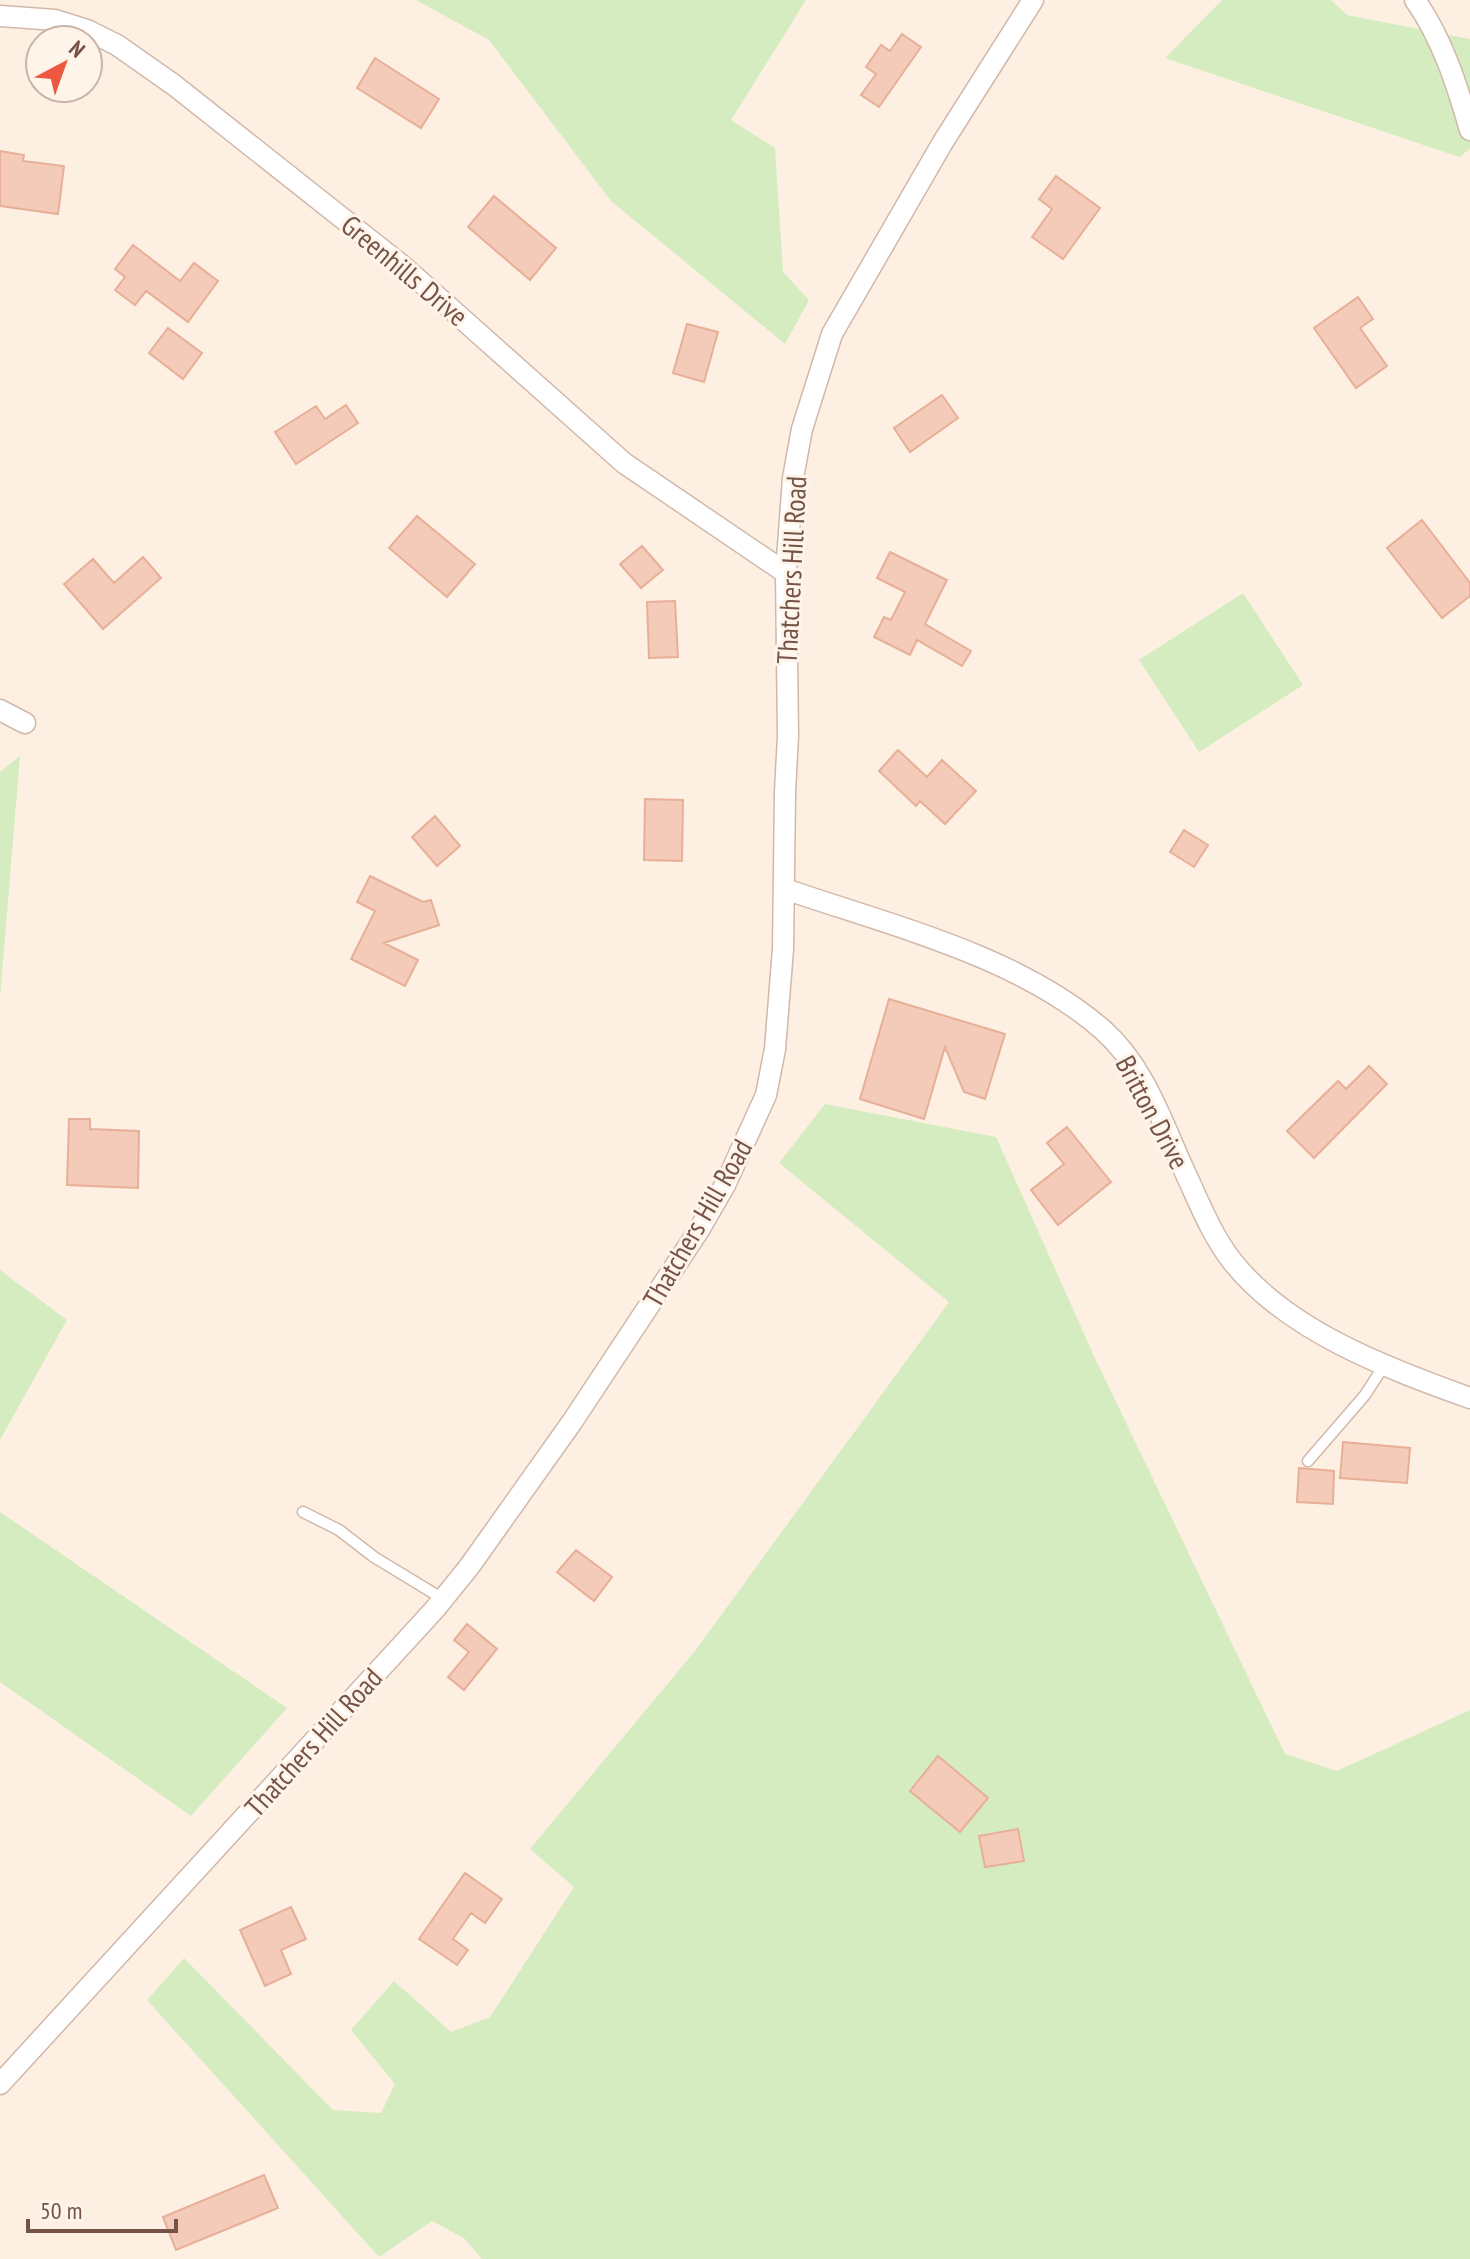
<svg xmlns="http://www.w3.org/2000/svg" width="1470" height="2259" font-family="'PT Sans Narrow',sans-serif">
<rect width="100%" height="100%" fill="#fdf0e2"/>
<path fill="#d5ecc0" d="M416,0H806L731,120L775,148L783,272L809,300L785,344L611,201L489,40Z
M1222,0H1331L1347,15L1470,39V149L1459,157L1165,58Z
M1243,593L1303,685L1199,752L1139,660Z
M20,756L0,997V772Z
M825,1104L996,1137L1094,1356L1285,1754L1337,1771L1470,1710V2259H482L464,2238L432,2221L379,2257L147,2000L184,1958L333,2110L381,2113L395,2084L351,2030L394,1981L451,2032L490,2017L574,1887L530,1849L695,1651L949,1302L779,1163Z
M0,1270L67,1320L0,1440Z
M0,1512L287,1708L191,1816L0,1682Z"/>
<path fill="#f4cab8" stroke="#e8af98" stroke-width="2" d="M902,34L921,47L879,107L861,95L876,74L866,67L881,45L890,51Z
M375,58L439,99L421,128L357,88Z
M0,151L24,155L23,161L64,166L58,214L0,206Z
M1056,176L1100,208L1063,259L1032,237L1052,209L1039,199Z
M494,196L556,248L530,280L468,227Z
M133,245L180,281L194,263L218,281L188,322L146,291L135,305L115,290L125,277L115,269Z
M1358,297L1373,319L1360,328L1387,366L1356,388L1314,328Z
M687,324L718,332L704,382L673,373Z
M168,328L202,353L183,379L149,353Z
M942,395L958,418L910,452L894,428Z
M346,405L358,423L296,464L275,432L316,406L325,419Z
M417,516L475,564L447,597L389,548Z
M1422,520L1470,583V596L1442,618L1387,548Z
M642,546L663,570L641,588L620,564Z
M890,552L947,580L925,624L971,651L962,666L917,640L910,655L874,637L884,617L891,620L905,592L877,578Z
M143,557L161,578L103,629L64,584L93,559L114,583Z
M675,601L678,657L649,658L647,602Z
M898,750L927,777L942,760L976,791L945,824L920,801L916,806L879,771Z
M645,799L683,800L682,861L644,860Z
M435,816L460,846L437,866L412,837Z
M1184,830L1208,845L1194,867L1170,852Z
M370,876L423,902L431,900L439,925L384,943L418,960L405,986L351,959L375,911L357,902Z
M889,999L1005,1034L985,1099L964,1092L945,1047L924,1119L860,1099Z
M1369,1066L1387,1084L1314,1158L1287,1131L1338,1081L1346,1089Z
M69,1119H90V1129L139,1131L138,1188L67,1185Z
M1067,1127L1111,1182L1058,1225L1031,1190L1064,1164L1047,1143Z
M1343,1442L1410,1448L1407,1483L1340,1478Z
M1299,1468L1334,1471L1333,1504L1297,1502Z
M576,1550L612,1577L594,1601L557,1572Z
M467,1624L497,1649L464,1690L448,1677L469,1652L454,1640Z
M938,1756L988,1798L960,1832L910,1791Z
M1018,1829L1024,1861L985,1867L979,1836Z
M465,1873L502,1899L485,1923L471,1913L453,1939L468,1950L457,1965L419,1939Z
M291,1907L306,1939L281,1950L291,1974L265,1986L240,1930Z
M264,2175L278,2208L176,2250L163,2217Z"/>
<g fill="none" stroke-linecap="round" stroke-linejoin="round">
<g stroke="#d1b8ab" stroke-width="13">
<path id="lane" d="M1308,1461L1365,1395L1385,1364
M303,1512L339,1530L374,1557L443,1599"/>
</g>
<g stroke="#d1b8ab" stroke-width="23">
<path id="street" d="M1415,0C1442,38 1457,85 1470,130
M0,16L55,20L87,30L117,45L174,85L404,267L624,463L786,573
M0,710L25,723
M785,889C889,925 1019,956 1103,1030C1144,1066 1162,1122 1184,1170C1199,1202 1211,1234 1232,1261C1287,1331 1389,1369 1470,1398
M0,2084L435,1609L469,1567L572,1422L699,1230L725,1185L766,1095L775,1049L783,949L785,792L788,736L786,573L793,478L802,429L832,334L943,142L1033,0"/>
</g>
<use href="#lane" stroke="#fff" stroke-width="10"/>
<use href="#street" stroke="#fff" stroke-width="20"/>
</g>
<g text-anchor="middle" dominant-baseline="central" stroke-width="6" stroke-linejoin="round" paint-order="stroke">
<g font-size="28" fill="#765347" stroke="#fff4e9">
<text transform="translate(405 270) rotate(40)">Greenhills Drive</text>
<text transform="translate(791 570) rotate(-87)">Thatchers Hill Road</text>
<text transform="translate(1153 1112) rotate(62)">Britton Drive</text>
<text transform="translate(697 1223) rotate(-60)">Thatchers Hill Road</text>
<text transform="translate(313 1742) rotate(-48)">Thatchers Hill Road</text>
</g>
</g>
<g transform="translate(64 64) rotate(41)"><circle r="38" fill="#fff4e9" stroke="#c8b4a8" stroke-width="2"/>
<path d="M0-6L14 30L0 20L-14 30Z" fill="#ee5740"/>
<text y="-12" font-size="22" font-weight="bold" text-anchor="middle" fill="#765347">N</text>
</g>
<path d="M28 2219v12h148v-12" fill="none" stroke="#765347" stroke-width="4"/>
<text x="40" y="2219" font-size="24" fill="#765347" stroke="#fff4e9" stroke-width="6" paint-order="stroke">50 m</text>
</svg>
